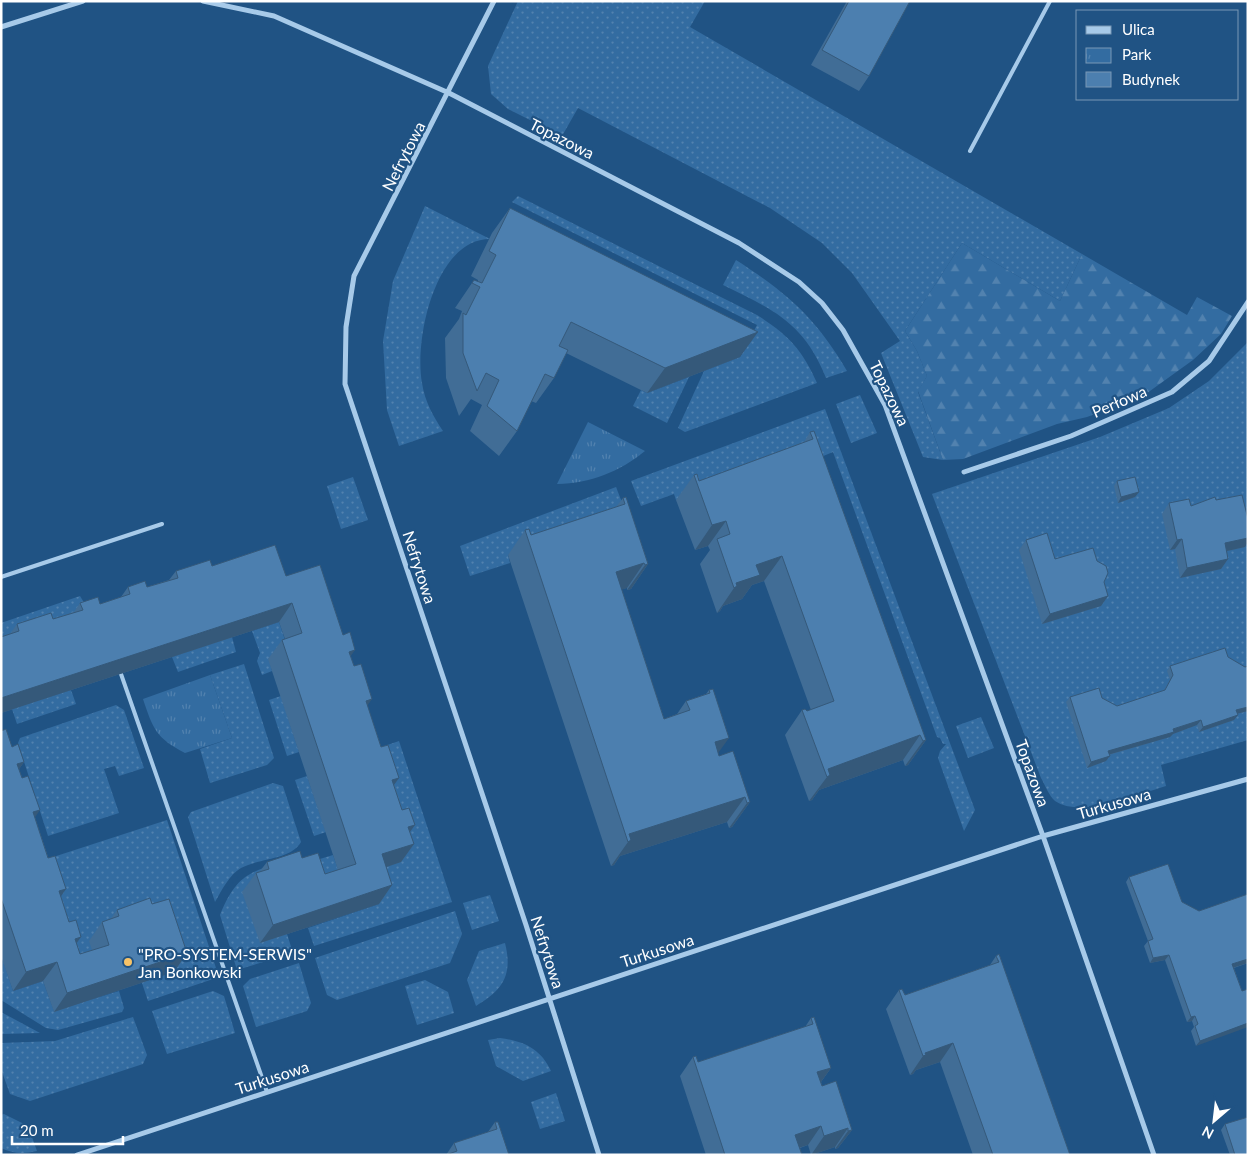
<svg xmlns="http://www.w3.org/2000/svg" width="1249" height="1156" font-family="Lato,sans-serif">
<defs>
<pattern id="grass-dots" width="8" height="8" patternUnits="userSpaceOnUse" patternTransform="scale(1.25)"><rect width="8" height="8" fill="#336ca1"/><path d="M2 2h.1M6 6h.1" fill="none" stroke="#5282af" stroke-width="1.8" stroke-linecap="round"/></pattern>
<pattern id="forest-firs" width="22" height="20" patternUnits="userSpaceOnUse" patternTransform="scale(1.25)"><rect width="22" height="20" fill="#336ca1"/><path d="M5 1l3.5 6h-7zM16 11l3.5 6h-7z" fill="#5282af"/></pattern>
<pattern id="park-tufts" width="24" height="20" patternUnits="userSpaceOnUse" patternTransform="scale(1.25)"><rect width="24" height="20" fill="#336ca1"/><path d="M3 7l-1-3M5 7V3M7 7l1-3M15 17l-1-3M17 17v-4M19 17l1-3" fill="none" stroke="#5282af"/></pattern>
</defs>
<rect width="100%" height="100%" fill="#205384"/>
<path fill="url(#grass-dots)" d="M518,1H705L690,27L1082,254L1060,301L962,243L905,331L917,351L927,376L918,392L943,460L923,457L881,353L900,341L852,273L822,243L770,208L578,108L562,136L508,109L491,94L488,66Z
M518,196L757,315C788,335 802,349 817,383L685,432L678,428L704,371L740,357L757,325L512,202Z
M425,206L490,239C435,239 414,340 422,383C425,402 433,416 443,431L399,446L387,410L383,341L393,281Z
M736,260C787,293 816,318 847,371L826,378C804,323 774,310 723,285Z
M1248,342V740L1161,765L1166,786C1138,794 1082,819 1055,801C1049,796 1045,785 1041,778L932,494L1100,437L1169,408L1209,381Z
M689,377L667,423L633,406L641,390L647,393Z
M860,395L877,433L851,443L836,404Z
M825,409L975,810L964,831L938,758L940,751L946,744H943L940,738L937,737L833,452L799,466L676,500L674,494L641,506L631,481Z
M353,477L368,520L341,529L327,486Z
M616,487L625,510L508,555L510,563L470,576L460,546Z
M80,596L91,614L1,651V623Z
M279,622L289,652L269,659L272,671L262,675L257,661L260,653L252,631Z
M232,637L236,652L178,672L172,657Z
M244,664L274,758L267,765L210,783L200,749L232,738L210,675Z
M71,690L76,704L17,724L12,709Z
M281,696L299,752L287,756L269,700Z
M116,705L124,710L144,768L119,776L115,766L104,769L119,813L48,836L18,743L20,738Z
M981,717L994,748L968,758L956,726Z
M399,741L452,902L314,946L308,928L379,904L364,753Z
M307,776L326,832L314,836L295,780Z
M273,783L283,786L301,842C291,860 259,858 241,868C229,875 222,890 215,902L188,817L191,812Z
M167,820L219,977L148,1001L142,983L96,963L67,973L41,861Z
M333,855L343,883L287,934L293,953L237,970L220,915C239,868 255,872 298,857L310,862Z
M490,895L499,921L472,930L463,903Z
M455,911L462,934L450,963L337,1000L327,995L315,958Z
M505,943C513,975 503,990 476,1006L467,980L479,951Z
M3,960L13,991L43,981L54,1011L119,991L124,1008L122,1012L58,1030L46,1028L1,1000Z
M299,963L311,1003L307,1011L256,1027L243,986L250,979Z
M425,980L448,992L454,1013L417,1025L405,986Z
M213,991L224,996L235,1033L167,1054L152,1011Z
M1,1012L40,1033L1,1034Z
M133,1017L147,1055L143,1064L30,1101L10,1094L1,1069V1043L55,1041Z
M500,1038C524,1041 541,1049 551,1071L523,1081L496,1066L488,1040Z
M556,1093L565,1121L540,1129L531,1102Z
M4,1114L28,1126L37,1151C23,1154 14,1154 1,1148V1115Z"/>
<path fill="url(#forest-firs)" d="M962,243L1060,301L1082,254L1187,315L1197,297L1232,316L1221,334L1193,360L1143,396L1087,417L1057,424L963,459L943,460L918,391L927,376L917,351L905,331Z"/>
<path fill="url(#park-tufts)" d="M588,422L645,451C619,472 591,483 557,484Z
M210,675L232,738L185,753C156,738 153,729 143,699Z"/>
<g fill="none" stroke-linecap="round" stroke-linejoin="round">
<path stroke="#a7cae9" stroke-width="4" d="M970,151L1050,1
M1,577L162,524
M121,674L267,1092"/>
<path stroke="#a7cae9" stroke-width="5" d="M203,1L274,16L449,93L739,243L799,282L822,303L843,330L885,405L1043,836L1154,1155
M494,1L354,276L346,327L345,384L526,925L599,1155
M1,27L83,1
M964,472L1071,436L1172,392L1209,361L1248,302
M77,1155L1043,836L1248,779"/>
</g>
<path fill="#416d96" d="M847,1H910L869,76L859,91L811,65Z
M510,208L740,357L647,393L566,353L554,378L536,403L531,401L517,431L499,456L470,431L482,405L471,399L459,416L446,378L445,338L459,319L462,311L455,308L474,280L478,282V280L471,276L492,233Z
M810,432L926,740L908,765L905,766L903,760L819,790L812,800L809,801L785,735L802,710L807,711L811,710L764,581L752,585L742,599L723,606L720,611L717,613L700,564L710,550L708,546L695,550L676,500L694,475L699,481L804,442Z
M1117,481L1139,492L1135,497L1118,503L1114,486Z
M623,498L648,564L631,589L627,590V588L621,589L664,719L677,714L686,701L706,694L709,690L713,689L718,753L719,756L750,802L732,827L729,828L727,822L620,856L614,865L611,866L508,555L525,530L531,535L616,507Z
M1216,500L1245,547L1227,551L1228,559L1221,569L1180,578L1175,549L1170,550L1162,514L1169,503L1191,506Z
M1026,540L1055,559L1104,582L1108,596L1101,606L1042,624L1019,550Z
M212,566L286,576L351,657L381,747L399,778L394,784L414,844L401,862L386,867L392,885L379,904L260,943L242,892L256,873L260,871L267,862L302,858L325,874L338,870L268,659L282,640L285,639L279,622L1,713V637L10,634L17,624L53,619L74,612L80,603L100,604L121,597L128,587H147L169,580L176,571Z
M1228,657L1245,667L1248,666V711L1237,714L1234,720L1199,732L1197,725L1173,734L1170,737L1109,755L1106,761L1087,768L1066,702L1070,697L1102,698L1117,706L1164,691L1170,680L1167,671L1170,666Z
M1,731L12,747L24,762L19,769L80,954L92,950L89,941L102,922L110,920L117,910L152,904L187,953L174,972L54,1012L43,981L13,991L1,956Z
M1129,877L1182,902L1199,911L1248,894V963L1234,968L1242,991L1196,1046L1191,1031L1194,1027L1192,1021L1187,1022L1165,960L1150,963L1144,946L1148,941L1126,882Z
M996,956L1070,1155H973L940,1062L916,1070L913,1074L910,1075L886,1009L899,990L905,995L990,965Z
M811,1018L831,1068L821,1082L822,1086L852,1130L838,1148L835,1149V1147L811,1155L808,1145L800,1148L802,1155H706L680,1076L693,1057L698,1062L805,1027Z
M495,1122L509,1155H446L454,1143L488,1132Z
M1225,1124L1248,1155H1230L1221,1130Z"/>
<path fill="#35597a" d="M758,332L740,357L647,393L665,368Z
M1139,492L1135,497L1118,503L1121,497Z
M726,521L708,546L695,550L712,525Z
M1248,538V542L1245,547L1218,553L1225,543Z
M1182,539L1175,549L1170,550L1177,540Z
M782,556L764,581L752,585L742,599L723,606L720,611L717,613L734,588L736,583L756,565Z
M1228,559L1221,569L1180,578L1187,568Z
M644,563L627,588L598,597L616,572Z
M648,564L631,589L627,590L645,565Z
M1108,596L1101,606L1042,624L1050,614Z
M292,603L279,622L1,713V698Z
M355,650L342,668L349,652Z
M372,699L359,717L366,701Z
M1248,707V711L1232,715L1236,710Z
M1238,715L1234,720L1199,732L1203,727Z
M1201,720L1197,725L1173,734L1170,737L1104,756L1108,751Z
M920,735L903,760L819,790L812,800L809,801L827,777L828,769Z
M729,738L711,763L715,742Z
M926,740L908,765L905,766L923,741Z
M1110,756L1106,761L1087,768L1091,762Z
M24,762L11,781L17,764Z
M399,778L386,796L392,780Z
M745,797L727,822L620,856L614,865L611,866L628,842L629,834Z
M750,802L732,827L729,828L747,803Z
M40,810L27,829L33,812Z
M415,825L402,843L408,827Z
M414,844L401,862L369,873L382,854Z
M392,885L379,904L260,943L273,925Z
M66,889L53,908L59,891Z
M81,937L68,955L75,939Z
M187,953L174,972L54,1012L67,993Z
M1169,955L1165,960L1150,963L1153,958Z
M1248,959V963L1229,969L1232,964Z
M57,962L43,981L13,991L26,972Z
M1195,1016L1192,1021L1187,1022L1191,1017Z
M1248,1023V1027L1196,1046L1200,1041Z
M953,1043L940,1062L916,1070L913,1074L910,1075L925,1053Z
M831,1068L818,1086L817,1072Z
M821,1126L808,1145L782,1153L795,1135Z
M848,1128L835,1147L811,1155L824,1136Z
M852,1130L838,1148L835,1149L848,1131Z"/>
<path fill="#4c7faf" stroke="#35597a" d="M849,1H910L869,76L822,50Z
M510,208L758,332L665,368L571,322L559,346L568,350L554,378L545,374L517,431L487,406L499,380L486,373L477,391L463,353V313L466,315L480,287L472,283L474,280L482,283L496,255L489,251Z
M814,431L926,740L923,741L920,735L828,769L830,775L827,777L802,710L805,709L807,711L834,701L782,556L756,565L760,575L736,583L737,586L734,588L717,539L730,534L726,521L712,525L694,475L697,474L699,481L813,439L810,432Z
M1135,477L1139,492L1121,497L1117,481Z
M1242,495L1248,519V538L1225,543L1228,559L1187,568L1182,539L1177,540L1169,503L1189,499L1191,506L1215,497L1216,500Z
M626,497L648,564L645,565L644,563L616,572L664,719L690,710L686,701L710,693L709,690L713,689L729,738L715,742L719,756L733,751L750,802L747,803L745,797L629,834L631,840L628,842L525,530L529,529L531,535L625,504L623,498Z
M1047,533L1055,559L1093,548L1097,561L1106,566L1108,573L1104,582L1108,596L1050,614L1026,540Z
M275,545L286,576L320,565L343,635L350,632L355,650L349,652L354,666L361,664L372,699L366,701L381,747L388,745L399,778L392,780L402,810L409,808L415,825L408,827L414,844L382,854L392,885L273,925L256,873L269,869L267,862L300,851L302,858L318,853L325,874L356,864L282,640L302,633L292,603L1,698V637L19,631L17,624L51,613L53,619L83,610L80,603L98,597L100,604L130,594L128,587L145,581L147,587L178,578L176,571L210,560L212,566Z
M1225,648L1228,657L1245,667L1248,666V707L1236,710L1238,715L1203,727L1201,720L1173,729L1174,732L1108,751L1110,756L1091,762L1070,697L1099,688L1102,698L1117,706L1165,690L1173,675L1170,666Z
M6,729L12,747L18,744L24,762L17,764L22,778L28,776L40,810L33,812L48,858L55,856L66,889L59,891L69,922L76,920L81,937L75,939L80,954L109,945L102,922L119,916L117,910L150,898L152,904L169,899L187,953L67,993L57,962L26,972L1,898V731Z
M1168,864L1182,902L1199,911L1248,894V959L1232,964L1242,991L1248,989V1023L1200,1041L1195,1026L1198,1024L1195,1016L1191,1017L1169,955L1153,958L1148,941L1153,939L1129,877Z
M999,954L1070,1155H993L953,1043L925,1053L926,1055L923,1056L899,990L902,989L905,995L999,962L996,956Z
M814,1017L831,1068L817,1072L822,1086L836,1081L852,1130L848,1131V1128L824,1136L821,1126L795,1135L802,1155H725L693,1057L696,1056L698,1062L813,1024L811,1018Z
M1248,1117V1155H1235L1225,1124Z
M495,1122H498L509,1155H446L457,1151L454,1143L497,1129Z"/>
<circle fill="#f7c368" stroke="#205384" stroke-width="2" cx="128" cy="962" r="5"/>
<g text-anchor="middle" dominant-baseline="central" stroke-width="4.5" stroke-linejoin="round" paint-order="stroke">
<g font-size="16" fill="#fff" stroke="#205384">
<text transform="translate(562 138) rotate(27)">Topazowa</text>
<text transform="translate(403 156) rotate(-63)">Nefrytowa</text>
<text transform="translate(890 393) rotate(64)">Topazowa</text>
<text transform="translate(1119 401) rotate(-23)">Perłowa</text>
<text transform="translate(420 567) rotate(72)">Nefrytowa</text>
<text transform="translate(1033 773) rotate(70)">Topazowa</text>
<text transform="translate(1114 803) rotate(-16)">Turkusowa</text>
<text transform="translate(657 950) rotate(-18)">Turkusowa</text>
<text transform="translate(548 952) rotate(72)">Nefrytowa</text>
<text transform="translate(272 1077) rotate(-18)">Turkusowa</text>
</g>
<g font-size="16" fill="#fff" stroke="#205384" text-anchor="start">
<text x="138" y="953">"PRO-SYSTEM-SERWIS"<tspan x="138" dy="18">Jan Bonkowski</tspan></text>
</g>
</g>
<rect width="1249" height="1156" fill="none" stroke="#ffffff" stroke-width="5"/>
<rect x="1076" y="10" width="162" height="90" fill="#205384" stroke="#7998b5"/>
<rect x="1086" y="26" width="25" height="8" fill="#a7cae9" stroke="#7998b5"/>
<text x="1122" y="35" font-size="15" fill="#ffffff">Ulica</text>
<rect x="1086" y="48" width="25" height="15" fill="url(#park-tufts)" stroke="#7998b5"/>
<text x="1122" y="60" font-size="15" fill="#ffffff">Park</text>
<rect x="1086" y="72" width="25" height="15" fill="#4c7faf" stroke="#7998b5"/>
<text x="1122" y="85" font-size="15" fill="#ffffff">Budynek</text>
<g transform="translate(1214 1121) rotate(208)" stroke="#205384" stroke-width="4" paint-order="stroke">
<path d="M0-4L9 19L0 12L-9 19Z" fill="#ffffff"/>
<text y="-8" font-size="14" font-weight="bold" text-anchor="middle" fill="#ffffff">N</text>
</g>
<path d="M12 1136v8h111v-8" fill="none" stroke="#ffffff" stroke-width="2.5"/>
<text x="20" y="1136" font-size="15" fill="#ffffff" stroke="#205384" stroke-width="4" paint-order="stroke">20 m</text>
</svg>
